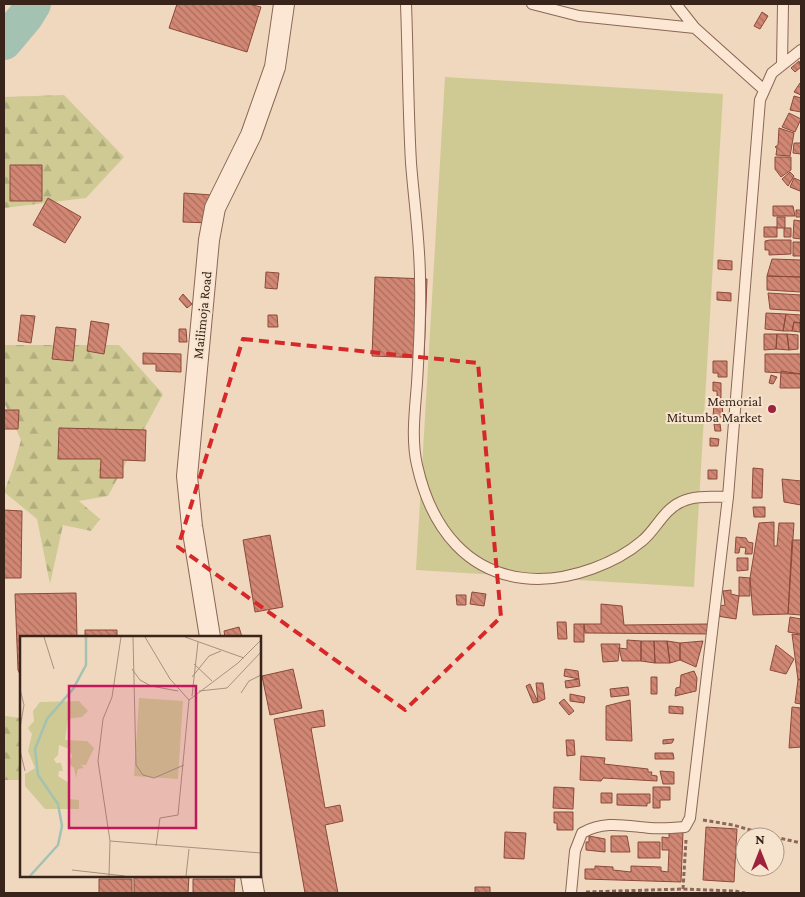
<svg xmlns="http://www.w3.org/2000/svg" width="805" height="897" font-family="'Crimson Pro',serif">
<defs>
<pattern id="forest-firs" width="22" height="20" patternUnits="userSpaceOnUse" patternTransform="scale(1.25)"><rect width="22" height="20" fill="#cfca93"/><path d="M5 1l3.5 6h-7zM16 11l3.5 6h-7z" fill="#b2ad7e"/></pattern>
<pattern id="building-back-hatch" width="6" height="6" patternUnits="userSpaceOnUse" patternTransform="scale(1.25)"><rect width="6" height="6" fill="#d18773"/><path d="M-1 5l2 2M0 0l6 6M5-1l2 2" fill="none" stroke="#ab6e5e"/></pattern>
</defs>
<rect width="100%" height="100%" fill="#f0d8bf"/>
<path fill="url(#forest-firs)" d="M64,95L124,157L86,198L4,208V97Z
M4,345H119L163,394L108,496L79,501L100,519L91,531L63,525L50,584L37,519L4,492L13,468L21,440L4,402Z
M4,619L5,716L21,718V780H4Z"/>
<path fill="#cfca93" d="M445,77L723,94L694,587L416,570Z"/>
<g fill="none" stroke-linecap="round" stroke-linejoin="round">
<path stroke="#a3c2b2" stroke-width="36" d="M4,42L25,17L33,4"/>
</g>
<path fill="url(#building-back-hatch)" stroke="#8b4a3b" d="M177,4H249L261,7L247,52L169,28Z
M762,12L768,16L760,29L754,26Z
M799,61L801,67L795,72L791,68Z
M800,83L801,84V95L794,92Z
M794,96L801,98V112L790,110Z
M789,113L801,119L795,132L782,127Z
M779,128L794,133L790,156L776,155L777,148L775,147L778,145Z
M794,143H801V154L793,153Z
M775,157H791V170L781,177L775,169Z
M10,165H42V201H10Z
M790,172L794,176L788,186L782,179Z
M794,178L801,181L800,191L790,187Z
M184,193L212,195L211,223L183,222Z
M48,198L81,217L65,243L33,225Z
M801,204V217H796V210H801Z
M773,206H793L795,216H773Z
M777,217H785V228H777Z
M794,220L801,221V239L793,238Z
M764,227H777V237H764Z
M784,228H791V237H784Z
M770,240H791V254L769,255V250H765V241Z
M793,242H801V256H793Z
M772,259L801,260V277L767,276Z
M718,260L732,261V270L718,269Z
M266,272L279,273L277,289L265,288Z
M767,276L801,277V292L767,290Z
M375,277L427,279L424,358L372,356Z
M717,292L731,293V301L717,300Z
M768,293L801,295V311L770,309Z
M183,294L192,304L187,308L179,299Z
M766,313L786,314L783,331L765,329Z
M786,314L801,315L800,323L794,322L792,331H783Z
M21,315L35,316L31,343L18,341Z
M268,315H277L278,327H268Z
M91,321L109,324L104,354L87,351Z
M794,322L800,323V332L792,331Z
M56,327L76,329L73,361L52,359Z
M179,329H186L187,342H179Z
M764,334H777L776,349L764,350Z
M777,334H787L789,350L776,349Z
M787,334L798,335V349L789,350Z
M143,353L181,354V372L156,371V364H143Z
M765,354H801V374L765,372Z
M713,361H727V377H718V373H713Z
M781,371L801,374V388H780Z
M771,375L777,377L773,384L769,383Z
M713,382L721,383V398H717V391H713Z
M714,403H722L723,417H713Z
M4,410H19L18,429H4Z
M714,424H720L721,431H715Z
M59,428L146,430L145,461L123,460V478H100L101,459H58Z
M710,438L719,439L718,446H710Z
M753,468L763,469L762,498H752Z
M708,470H717V479H708Z
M782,479L801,481V505L784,502Z
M753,507H765V517H754Z
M4,510L22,511L21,578H4Z
M774,522V546H777L779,523H794L788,614L753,615L750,578L759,523Z
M270,535L283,607L255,612L243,540Z
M736,537L746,538L748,542L753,543L752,554H745L746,548L740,547L739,553H735Z
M792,540H801V615L788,614Z
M737,558H748V570L737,571Z
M739,577L750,578V596H739Z
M731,590V594L739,596L736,619L717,616L715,607L725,605L723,591Z
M472,592L486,594L484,606L470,604Z
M76,593L77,637H21V677L18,670L15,594Z
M456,595H466V605H457Z
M601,604L622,606L624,625L708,624L712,634L585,633L584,624H601Z
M790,617L801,619V634L788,632Z
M557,622H566L567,639H558Z
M574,624H584V642H574Z
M239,627L242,637H225L224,631Z
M85,630H117V637H85Z
M792,634L801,635V679L798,680Z
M627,640L641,641V661H622L619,648L627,649Z
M641,641H654L655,663L641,661Z
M654,641H667L670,663H655Z
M667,641L680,643V660L670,663Z
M703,641L696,667L680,660V643Z
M601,644H620L618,661L603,662Z
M776,645L794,659L786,674L770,670Z
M293,669L302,708L270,715L262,676Z
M565,669L578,671L579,679L564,676Z
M694,671L697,678L696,691L675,696L676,688L680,687L681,675Z
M651,677H657V694H651Z
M579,679L580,686L566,688L565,681Z
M801,679V704L795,703L798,680Z
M536,683H543L545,699L538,702Z
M530,684L538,702L533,703L526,686Z
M628,687L629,695L611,697L610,689Z
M570,694L585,697L584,703L570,701Z
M564,699L574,711L569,715L559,703Z
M630,700L632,741L606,740V706Z
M669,706L683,707V714L669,713Z
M792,707L801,708V747L789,748Z
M323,710L325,726L311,728L325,808L340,805L343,821L325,825L338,893H305L274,719Z
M674,739L672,743L663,744V740Z
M566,740H574L575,755L567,756Z
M655,753H673L674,759H655Z
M581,756L605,758L604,764L648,769V772H652L651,775L657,776V781L603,778L601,781L580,780Z
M660,771L674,772V784H663Z
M554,787L574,788L573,809L553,808Z
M653,787H670V800H660V808H653Z
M601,793H612V803H601Z
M617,794H650V803H647V806L617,805Z
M554,812H573V830H557V823H554Z
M706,827L737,829L734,882L703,880Z
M675,829L683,832L681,882L585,879V869H595V866L613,867V870L631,872V866L661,867V871L668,872L669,850H662V837L669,838V833H675Z
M505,832L526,833L524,859L504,858Z
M589,836L605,839V852L586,850V842H589Z
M611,836H627L630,852H611Z
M638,842H660V858H638Z
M134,876H189L188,893H134Z
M99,879H132V893H99Z
M193,879H235L234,893H193Z
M475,887H490V893H475Z"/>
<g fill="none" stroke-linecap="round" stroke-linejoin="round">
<g stroke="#8a6756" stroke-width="12">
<path id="lane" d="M406,4C408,57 408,110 411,163C414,202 420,241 420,280C421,314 419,349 417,383C415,410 411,439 417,465C431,528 468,578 538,579C572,579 615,564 642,541C656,530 663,510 681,502C694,495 713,497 728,497
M532,4L579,16L695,28
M676,4L695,28L763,89
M782,64L783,4
M571,893L575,851L582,833C604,820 626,826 650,828C662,829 674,828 685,827L690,818L728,497L760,100L772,73L801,50"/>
</g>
<g stroke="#8a6756" stroke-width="22">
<path id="street" d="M210,637L192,526L187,476L209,240L215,208L251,135L275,67L284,4
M251,876L254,893"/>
</g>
<path stroke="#8a6756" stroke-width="3" stroke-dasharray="4 2.5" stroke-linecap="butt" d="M703,820L733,825L775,837
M775,837L801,843
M683,889L686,840
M586,892L683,889L735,891L745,893"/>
<use href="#lane" stroke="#fbe7d3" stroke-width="10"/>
<use href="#street" stroke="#fbe7d3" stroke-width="20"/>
</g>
<path fill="none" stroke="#d62828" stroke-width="4" stroke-dasharray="10 6" stroke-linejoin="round" d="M243,339L478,363L501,617L405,710L178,547Z"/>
<circle fill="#9d233d" stroke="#f7e4cf" stroke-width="2" cx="772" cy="409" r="5"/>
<g text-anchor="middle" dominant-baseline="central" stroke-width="4" stroke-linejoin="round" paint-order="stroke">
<g font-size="14" fill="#39241c" stroke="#f7e4cf">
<text transform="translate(202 315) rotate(-84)">Mailimoja Road</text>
</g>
<g font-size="14" fill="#39241c" stroke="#f7e4cf" text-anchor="end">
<text x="762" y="401">Memorial<tspan x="762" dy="16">Mitumba Market</tspan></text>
</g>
</g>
<g transform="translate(20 636)">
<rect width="241" height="241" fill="#f0d8bf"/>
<path d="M59,65L68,75L62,81L48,83L45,104L67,105L74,112L66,129H61L64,132L58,133L56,142L54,132L49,128L52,120L49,113L39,109L38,119L34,123L36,127H41L43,135H39L38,140L49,147V163L59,164V173H25L5,150V138L15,132L8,115L12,98L8,92L14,85L13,75L20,66Z" fill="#cfca93"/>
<path d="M119,62L163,65L158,143L114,140Z" fill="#cfca93"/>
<path fill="none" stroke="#a3c2b2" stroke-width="2.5" d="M10,240L38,209L42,190L38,168L18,139L15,113L27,83L53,53L66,29V1"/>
<path fill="none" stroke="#a7907e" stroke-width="1" d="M24,1L34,33M113,1L116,129L123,139L134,142L164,129M125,1L150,43L169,64M165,1L224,22M174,28L192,45M112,33L120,44L131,50L158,55M172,41L189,20L201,15M0,53L4,69L0,92M179,55L207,52L241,16M221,57L229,45L241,39M172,60L178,6M0,114L5,135M90,205L241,217M136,210L140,182L158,179L169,64L218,27L241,4M52,234L105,240M89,240L90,205L78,125L83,83L92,61L101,1M166,240L169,213"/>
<path fill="#c2185b" fill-opacity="0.15" stroke="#c2185b" stroke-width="2.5" d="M49,50H176V192H49Z"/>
<rect width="241" height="241" fill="none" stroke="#39241c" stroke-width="2.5"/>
</g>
<rect width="805" height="897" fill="none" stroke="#39241c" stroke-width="10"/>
<g transform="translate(760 852)"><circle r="24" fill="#f7e4cf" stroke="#ab9787"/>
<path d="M0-4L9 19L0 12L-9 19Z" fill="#9d233d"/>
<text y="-8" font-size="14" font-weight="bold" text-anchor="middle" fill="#39241c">N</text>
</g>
</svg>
